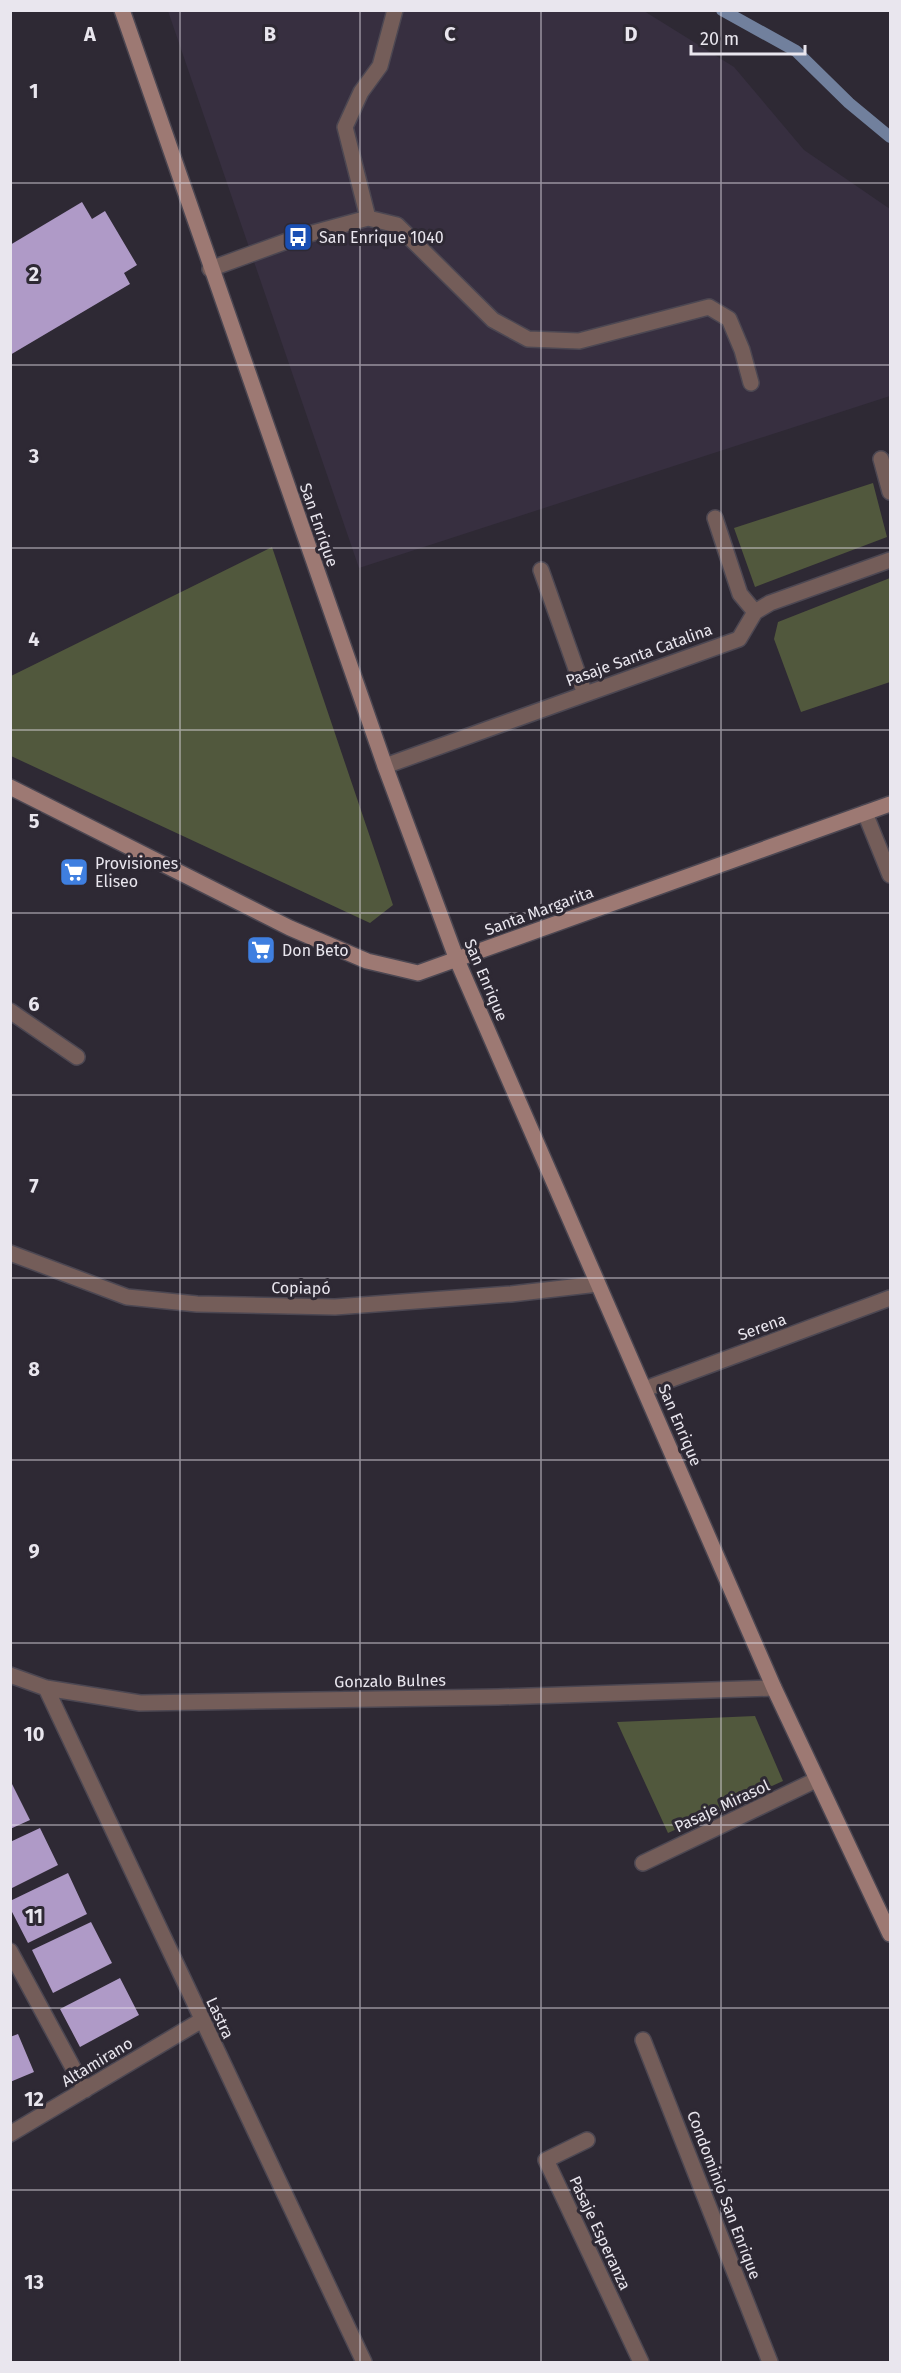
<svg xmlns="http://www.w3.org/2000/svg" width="901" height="2373" font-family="'Fira Sans',sans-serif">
<rect width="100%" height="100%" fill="#2e2934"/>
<path fill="#372f40" d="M168,11H644L734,67L804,150L890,209V396L359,568Z"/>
<path fill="#51583d" d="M873,483L887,537L755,587L734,528Z
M272,547L393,905L370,923L11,756V676Z
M890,578V682L801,712L774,639L778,622Z
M755,1716L783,1781L668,1833L617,1722Z"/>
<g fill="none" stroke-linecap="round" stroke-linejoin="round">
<path stroke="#71809d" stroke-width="12" d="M722,10L796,51L849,103L890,137"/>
</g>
<path fill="#af9ac7" d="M82,202L92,219L105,211L137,265L124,273L130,284L10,355V245Z
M10,1780L30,1820L10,1829Z
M40,1828L58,1865L10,1889V1842Z
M68,1873L87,1914L28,1943L10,1908V1901Z
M91,1922L112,1963L53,1993L32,1950Z
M120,1978L139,2015L80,2047L60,2009Z
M18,2034L34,2072L10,2082V2037Z"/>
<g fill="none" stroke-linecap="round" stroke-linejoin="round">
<g stroke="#4c4752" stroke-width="18">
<path id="lane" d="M368,218L345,127L361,92L380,66L395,10
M210,269L298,237L368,218L397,225L493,320L528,339L579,341L709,307L729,319L742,350L751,383"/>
</g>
<g stroke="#4c4752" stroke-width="18">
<path id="street" d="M881,459L890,492
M715,518L740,594L755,612
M541,570L585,694
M385,766L739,639L755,612L770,603L890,560
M865,813L890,875
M10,1011L77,1057
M10,1253L127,1297L197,1304L335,1307L511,1294L598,1284
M645,1389L890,1298
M10,1675L46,1688L140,1703L498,1697L774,1688
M46,1688L364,2362
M643,1863L816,1780
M10,1951L85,2090
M643,2040L770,2362
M10,2134L202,2020
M587,2140L546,2160L641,2362"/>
</g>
<g stroke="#4c4752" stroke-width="18">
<path id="secondary" d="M122,10L385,766L457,960L774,1688L890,1934
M10,787L290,928L367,961L418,973L890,804"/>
</g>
<use href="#lane" stroke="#745d59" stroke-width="15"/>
<use href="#street" stroke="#745d59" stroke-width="15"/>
<use href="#secondary" stroke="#9d7973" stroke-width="15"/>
</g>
<path fill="none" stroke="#e9e6ee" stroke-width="1.5" stroke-opacity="0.55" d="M180,10V2362M360,10V2362M541,10V2362M721,10V2362M10,183H890M10,365H890M10,548H890M10,730H890M10,913H890M10,1095H890M10,1278H890M10,1460H890M10,1643H890M10,1825H890M10,2008H890M10,2190H890"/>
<defs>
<g id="bus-square" transform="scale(1.5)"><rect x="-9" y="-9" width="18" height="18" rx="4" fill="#1a4fb4" stroke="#2e2934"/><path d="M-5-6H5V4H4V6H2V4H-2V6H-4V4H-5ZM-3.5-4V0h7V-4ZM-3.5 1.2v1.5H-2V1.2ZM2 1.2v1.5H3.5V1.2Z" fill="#fff"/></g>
<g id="supermarket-square" transform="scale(1.5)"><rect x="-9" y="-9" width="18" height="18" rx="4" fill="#3f7fe0" stroke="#2e2934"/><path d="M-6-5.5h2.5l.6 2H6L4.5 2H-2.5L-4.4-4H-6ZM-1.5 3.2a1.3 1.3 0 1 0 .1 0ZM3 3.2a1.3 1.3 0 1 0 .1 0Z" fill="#fff"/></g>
</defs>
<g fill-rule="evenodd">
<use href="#bus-square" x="298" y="237"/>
<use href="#supermarket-square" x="74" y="872"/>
<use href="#supermarket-square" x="261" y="950"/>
</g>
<g text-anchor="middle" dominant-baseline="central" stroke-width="6" stroke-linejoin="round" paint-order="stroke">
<g font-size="16" fill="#e9e6ee" stroke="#2e2934" text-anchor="start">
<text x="319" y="237">San Enrique 1040</text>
<text x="95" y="863">Provisiones<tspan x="95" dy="18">Eliseo</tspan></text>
<text x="282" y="950">Don Beto</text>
</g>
<g font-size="16" fill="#e9e6ee" stroke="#2e2934">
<text transform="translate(319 525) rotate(71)">San Enrique</text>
<text transform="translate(639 655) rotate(-20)">Pasaje Santa Catalina</text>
<text transform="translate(539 911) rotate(-20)">Santa Margarita</text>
<text transform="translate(486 980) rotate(67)">San Enrique</text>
<text transform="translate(301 1288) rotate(1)">Copiapó</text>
<text transform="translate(762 1327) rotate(-20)">Serena</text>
<text transform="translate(680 1425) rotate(67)">San Enrique</text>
<text transform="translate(390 1681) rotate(-1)">Gonzalo Bulnes</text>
<text transform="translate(722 1806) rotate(-25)">Pasaje Mirasol</text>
<text transform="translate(220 2018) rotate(65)">Lastra</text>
<text transform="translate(97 2062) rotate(-31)">Altamirano</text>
<text transform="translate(724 2195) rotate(69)">Condominio San Enrique</text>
<text transform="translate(600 2233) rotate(65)">Pasaje Esperanza</text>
</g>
</g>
<g font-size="20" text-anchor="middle" font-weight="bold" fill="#e9e6ee" stroke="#2e2934" stroke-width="6" stroke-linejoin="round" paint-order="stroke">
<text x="90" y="41">A</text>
<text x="270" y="41">B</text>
<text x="450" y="41">C</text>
<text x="631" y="41">D</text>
<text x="34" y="98">1</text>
<text x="34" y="281">2</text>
<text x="34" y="463">3</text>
<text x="34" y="646">4</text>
<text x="34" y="828">5</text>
<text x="34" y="1011">6</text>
<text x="34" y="1193">7</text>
<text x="34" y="1376">8</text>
<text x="34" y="1558">9</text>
<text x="34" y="1741">10</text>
<text x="34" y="1923">11</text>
<text x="34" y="2106">12</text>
<text x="34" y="2289">13</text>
</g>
<rect width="901" height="2373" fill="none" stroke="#e9e6ee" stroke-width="24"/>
<path d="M691 45v9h114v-9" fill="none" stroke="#e9e6ee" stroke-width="3"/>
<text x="700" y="45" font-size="18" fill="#e9e6ee" stroke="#2e2934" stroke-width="4.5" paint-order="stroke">20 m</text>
</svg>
